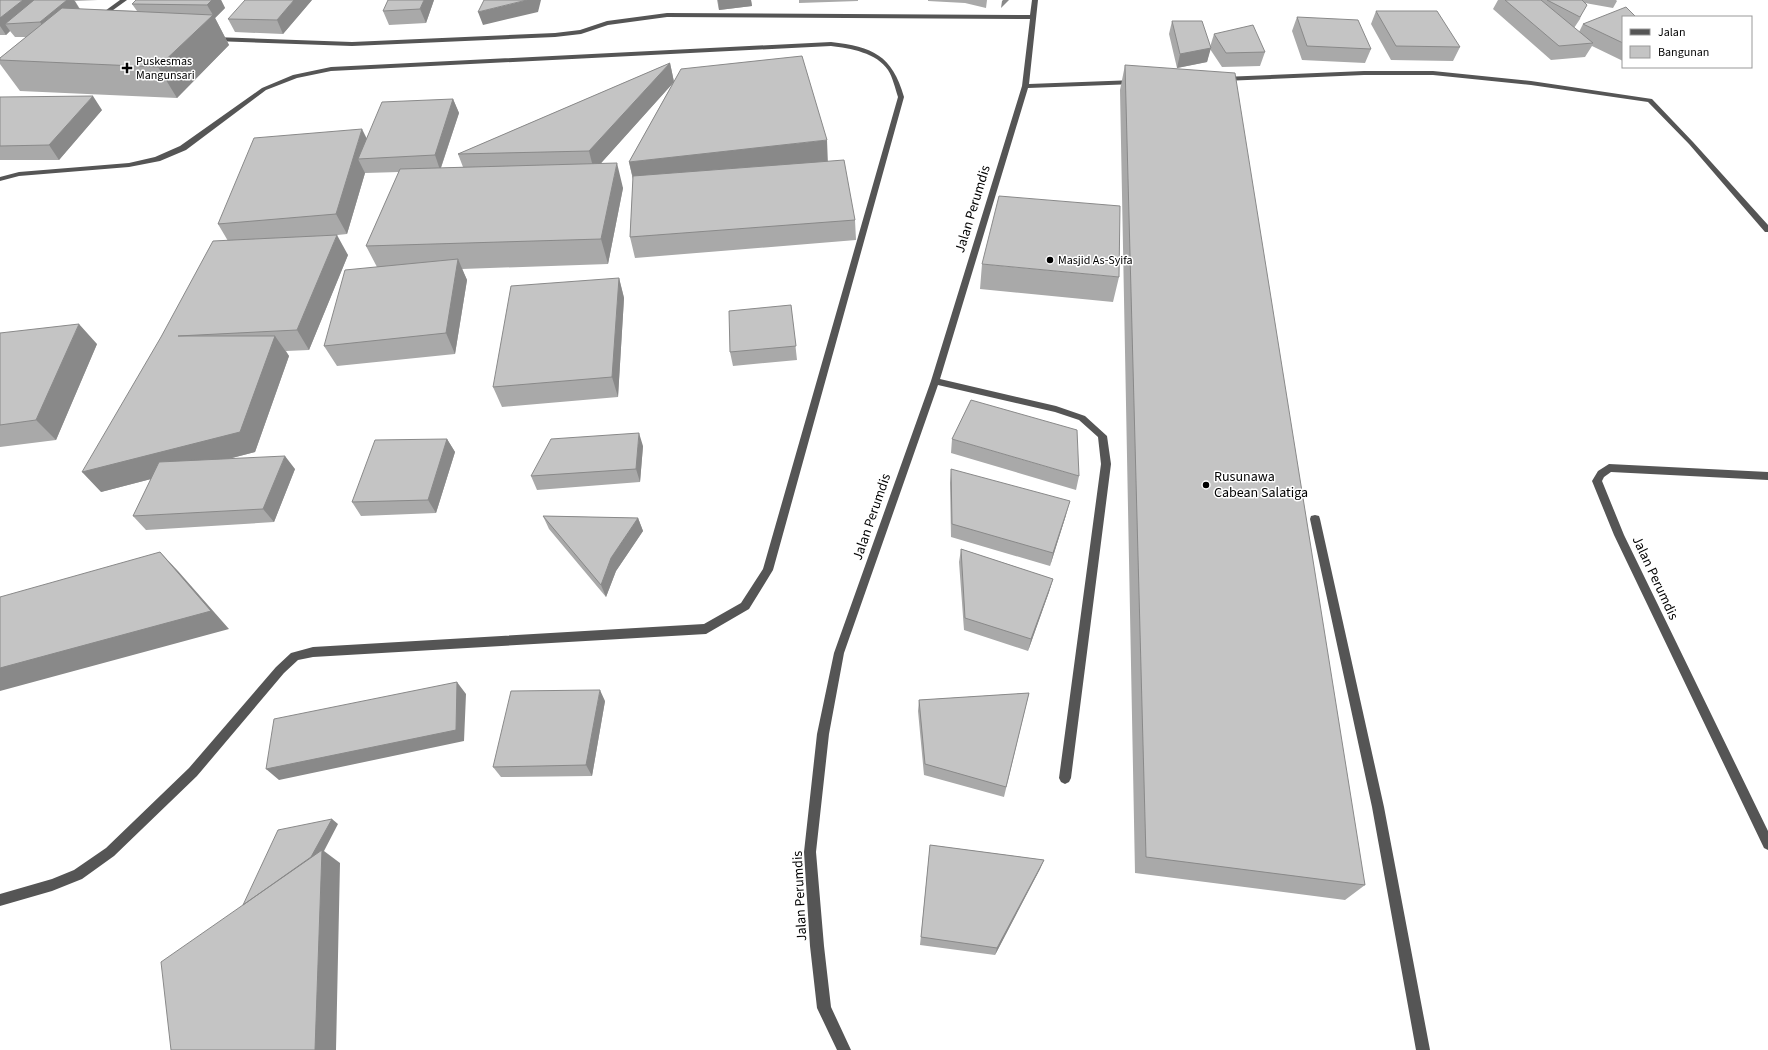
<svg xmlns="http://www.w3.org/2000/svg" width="1768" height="1050" font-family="'Source Sans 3',sans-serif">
<rect width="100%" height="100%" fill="#fff"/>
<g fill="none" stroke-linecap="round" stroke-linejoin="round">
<path fill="#555" fill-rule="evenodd" d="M120,0H127L102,18H98V16Z
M1032,0H1038L1029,84L1135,80L1138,82L1135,84L1028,88L940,379L1056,406L1085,416L1107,436L1111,464L1071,778L1069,782L1065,784L1061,782L1059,778L1101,464L1098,437L1079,420L1055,412L938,385L844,653L829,734L816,852L824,946L831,1007L851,1050H837L817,1008L810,946L804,852L817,734L834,653L931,381L1022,86L1030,19L667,17L608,25L581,34L555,37L352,46L214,41L211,39L214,37L352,42L555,33L580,30L607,21L667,13L1030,15Z
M831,42C873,47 892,55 904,97L773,570L749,609L706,634L313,657L298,660L284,673L197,776L114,856L82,879L52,891L0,906V894L52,879L74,870L106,848L189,768L276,667L291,653L313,647L704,624L741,603L763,569L898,97C895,88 893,78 888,70C877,53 850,48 831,46L331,71L297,78L266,90L186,150L160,161L129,167L19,176L0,181V177L19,172L129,163L155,157L180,146L262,88L293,75L331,67Z
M1364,71H1433L1531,81L1652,99L1693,142L1768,225V232H1765L1689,144L1648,102L1531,85L1433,75H1364L1223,81L1220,79L1223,77Z
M1609,464L1768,472V480L1611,472L1604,477L1602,481L1624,535L1768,831V850L1764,848L1614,535L1592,481L1598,471Z
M1315,515L1319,516L1320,519L1384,807L1430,1050H1416L1372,807L1310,519L1311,516Z"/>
</g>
<path fill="#a9a9a9" d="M0,0H98L75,1L80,9L137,11L132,4L136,0H221L225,8L215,18L229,45L177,98L20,91L0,64V58L26,37H15L10,31L6,35H0Z
M312,0L283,34L235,32L228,19Z
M434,0L426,23L389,25L383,11Z
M717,0H751L752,6L719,10Z
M799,0H858V1L799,3Z
M928,0H987L986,8L965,3L928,1Z
M1498,0H1616L1617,1L1613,8L1585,3L1580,19L1574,28L1579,32L1583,24L1623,17V61L1592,46L1585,57L1551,60L1493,9Z
M1376,11L1460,47L1453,61L1391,60L1371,24Z
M1297,17L1371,49L1365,63L1302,60L1292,31Z
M1172,21L1210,47L1214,34L1265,52L1260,66L1222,67L1210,49L1207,62L1177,68L1169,34Z
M670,63L674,82L828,162L855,220L856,240L635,258L630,237L633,180L629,162L673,83L601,163L623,188L608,264L462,269L467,280L455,354L337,366L324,346L377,267L366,246L399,172L365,173L347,234L328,236L348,255L309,350L286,351L289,356L255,452L228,459L295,469L274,522L146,530L133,516L151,479L101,492L228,241L218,224L367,139L453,99L459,113L441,168L463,167L458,154Z
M1125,65L1365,885L1345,900L1135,873L1120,90Z
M0,97L102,110L59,160H0Z
M982,264L1119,277L1113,302L980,289Z
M619,278L624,298L618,397L502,407L493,387Z
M791,305L797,360L733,366L730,352Z
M0,333L97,344L56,440L0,447Z
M447,439L455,452L436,513L361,516L352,502Z
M952,439L1079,476L1076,490L951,453Z
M643,446L640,482L537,490L531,476Z
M951,469L1066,515L1050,566L951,537L950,483Z
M543,516L638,518L643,531L616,571L606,597L549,529Z
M961,549L1053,579L1049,592L1028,651L964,630L959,562Z
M1029,693L1004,797L924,775L918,711L919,700Z
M605,701L592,776L501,777L493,767Z
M930,845L1044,860L1040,869L995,955L920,945Z"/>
<path fill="#898989" d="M23,0H33L38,8L5,24L10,31L6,35L0,26V18Z
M67,0H74L80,10L50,36L40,22Z
M212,0H221L225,8L215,18L229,45L177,98L158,67L213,15L207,5Z
M294,0H312L283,34L277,20Z
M424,0H434L426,23L420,9Z
M527,0H541L538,12L483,25L478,12Z
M718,0H751L752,6L719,10Z
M1003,0H1009L1001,8L1002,1Z
M1211,48L1207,62L1177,68L1180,54Z
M670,63L674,82L594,171L589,151Z
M93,96L102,110L59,160L49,145Z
M453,99L459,113L440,170L435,155Z
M362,129L372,149L358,159L365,173L347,234L336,214Z
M827,140L828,165L635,187L629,162Z
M617,163L623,188L608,264L601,239Z
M337,235L348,255L309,350L297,330Z
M458,259L467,280L455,354L446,333Z
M619,278L624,298L618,397L612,377Z
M79,324L97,344L56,440L36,420Z
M275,336L289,356L255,452L101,492L82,472Z
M639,433L643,446L640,482L636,469Z
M447,439L455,452L436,513L428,500Z
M285,456L295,469L274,522L263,509Z
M1070,501L1066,515L1050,566L1053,553Z
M638,518L643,531L616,571L606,597L601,585L611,558Z
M160,552L178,571L229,629L0,691V668Z
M1053,579L1049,592L1028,651L1031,639Z
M457,682L466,694L464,741L279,780L266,769Z
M600,690L605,701L592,776L586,765Z
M332,819L338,824L324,851L340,863L336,1050H315L247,916Z
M1044,860L1040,869L995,955L997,948Z"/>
<path fill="#c4c4c4" stroke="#898989" d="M0,0H23L0,18Z
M34,0H67L40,22L5,24Z
M136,0H212L207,5L132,4Z
M245,0H294L277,20L228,19Z
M388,0H424L420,9L383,11Z
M484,0H527L478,12Z
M1505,0H1541L1593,43L1559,46Z
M1547,0H1582L1587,5L1580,17Z
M1626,7L1636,17H1623V43L1583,24Z
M62,8L213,15L158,67L0,60V58Z
M1376,11H1437L1460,47L1396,46Z
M1297,17L1358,20L1371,49L1307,46Z
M1172,21H1202L1211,48L1180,54Z
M1253,25L1265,52L1226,53L1214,34Z
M802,56L827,140L629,162L681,69Z
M670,63L589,151L458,154Z
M1125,65L1235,73L1365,885L1146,857Z
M93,96L49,145L0,146V97Z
M453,99L435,155L358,159L382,102Z
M362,129L336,214L218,224L254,138Z
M844,160L855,220L630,237L633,176Z
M617,163L601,239L366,246L400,169Z
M999,196L1120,206L1119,277L982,264Z
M337,235L297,330L178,336H275L240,432L82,472L161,337L213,241Z
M458,259L446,333L324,346L345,270Z
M619,278L612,377L493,387L511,286Z
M791,305L796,346L730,352L729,311Z
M79,324L36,420L0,425V333Z
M971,400L1077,430L1079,476L952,439Z
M639,433L636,469L531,476L551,439Z
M447,439L428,500L352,502L375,440Z
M285,456L263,509L133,516L159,462Z
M951,469L1070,501L1053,553L952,524Z
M543,516L638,518L611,558L601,585Z
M961,549L1053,579L1031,639L965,618Z
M160,552L211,611L0,668V597Z
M457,682L456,730L266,769L274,719Z
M600,690L586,765L493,767L511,691Z
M1029,693L1006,787L925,764L919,700Z
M332,819L311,857L243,905L278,830Z
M930,845L1044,860L997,948L921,937Z
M322,850L315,1050H171L161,962Z"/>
<g fill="#000" stroke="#fff" stroke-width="1.5">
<path d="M125 62h4v4h4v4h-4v4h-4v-4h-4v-4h4z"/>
<circle cx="1050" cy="260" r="4"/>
<circle cx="1206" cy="485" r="4"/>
</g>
<g text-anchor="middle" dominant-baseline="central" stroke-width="3" stroke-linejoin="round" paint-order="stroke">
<g font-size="12" fill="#000" stroke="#fff" text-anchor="start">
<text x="136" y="61">Puskesmas<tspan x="136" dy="14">Mangunsari</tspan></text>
<text x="1058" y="260">Masjid As-Syifa</text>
</g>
<g font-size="14" fill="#000" stroke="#fff">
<text transform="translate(973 209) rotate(-73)">Jalan Perumdis</text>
<text transform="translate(872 517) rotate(-71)">Jalan Perumdis</text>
<text transform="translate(1655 578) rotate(65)">Jalan Perumdis</text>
<text transform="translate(800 896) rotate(-93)">Jalan Perumdis</text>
</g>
<g font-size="14" fill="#000" stroke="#fff" text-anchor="start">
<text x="1214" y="477">Rusunawa<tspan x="1214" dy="16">Cabean Salatiga</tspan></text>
</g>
</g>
<rect x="1622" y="16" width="130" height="52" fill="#ffffff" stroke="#999999"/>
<rect x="1630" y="29" width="20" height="6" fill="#555555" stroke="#999999"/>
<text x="1658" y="36" font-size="12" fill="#000000">Jalan</text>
<rect x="1630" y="46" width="20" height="12" fill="#c4c4c4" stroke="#999999"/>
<text x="1658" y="56" font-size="12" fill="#000000">Bangunan</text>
</svg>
